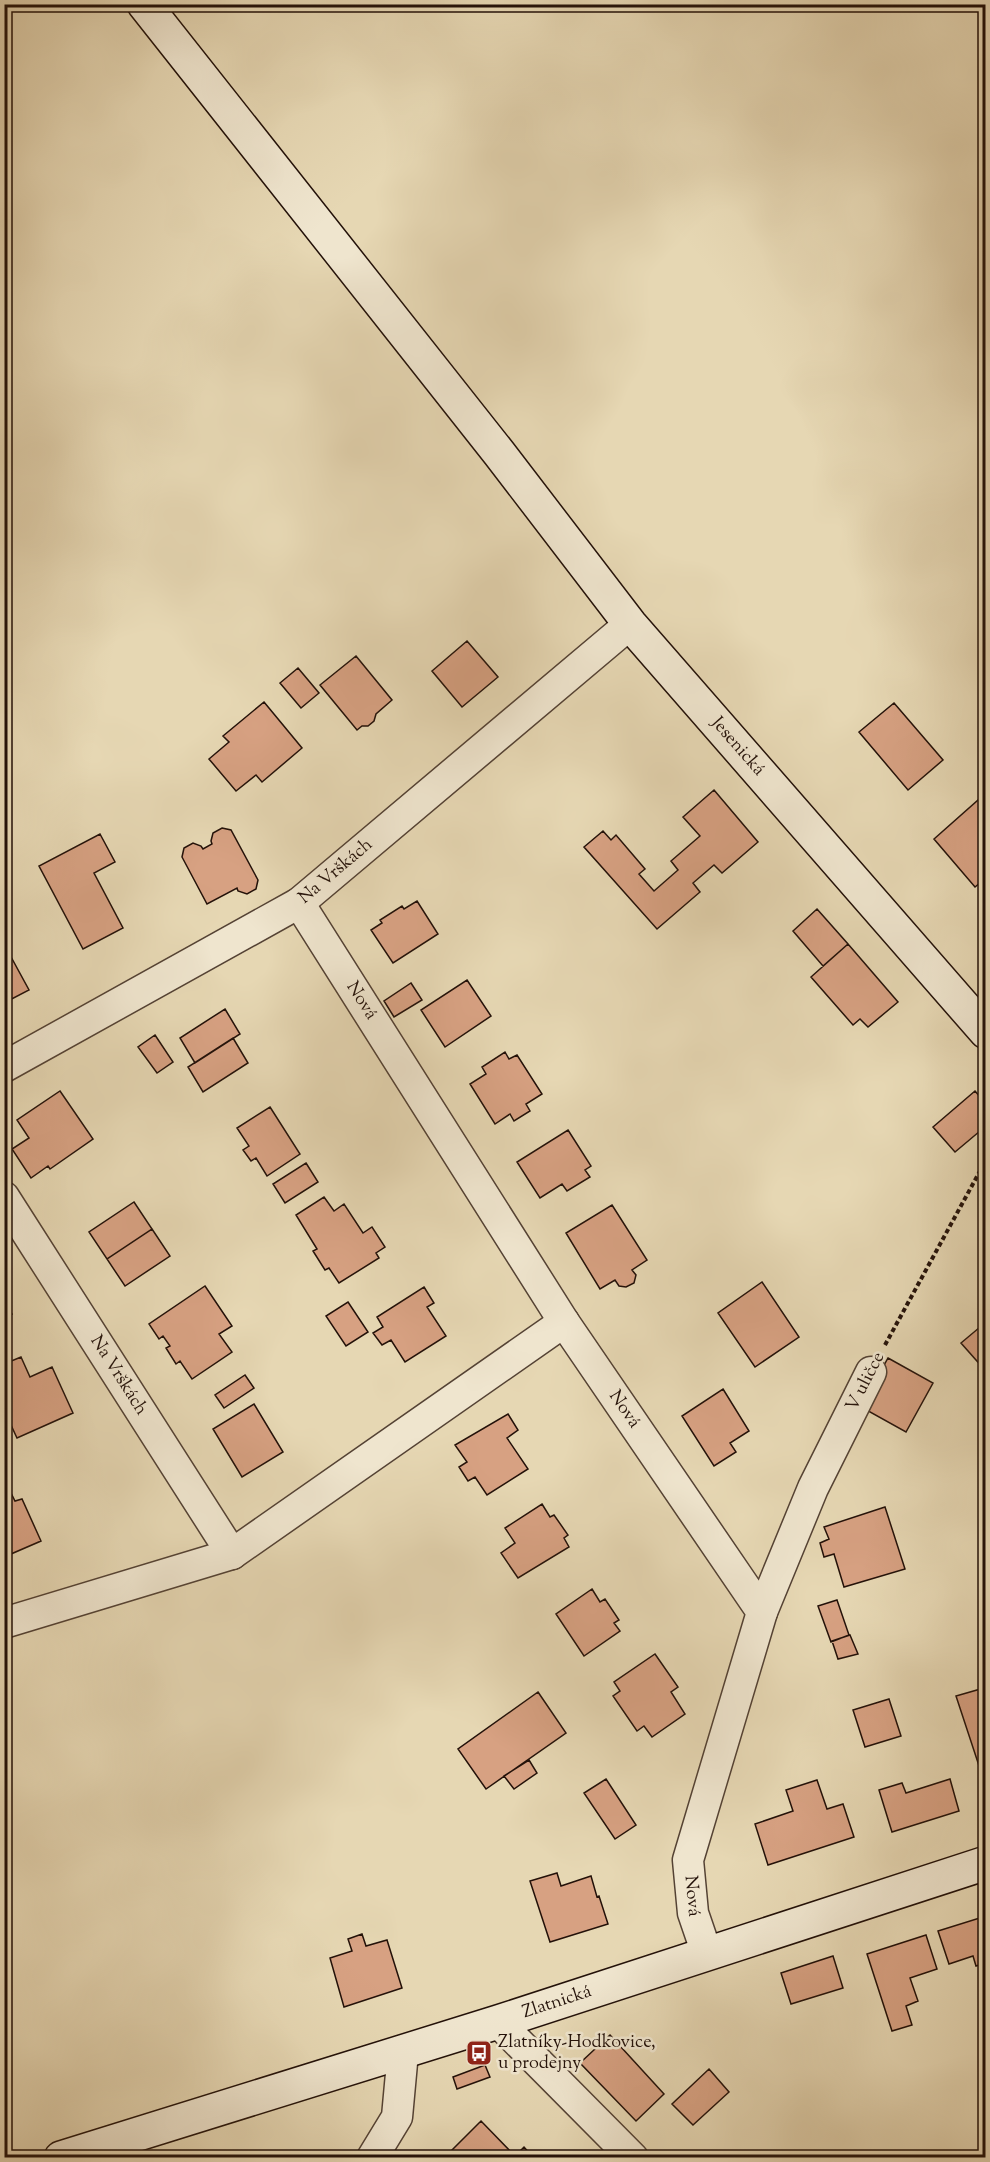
<svg xmlns="http://www.w3.org/2000/svg" width="990" height="2162" font-family="'Sorts Mill Goudy',serif">
<rect width="100%" height="100%" fill="#e6d7b3"/>
<filter id="stains"><feTurbulence type="fractalNoise" baseFrequency=".00333" numOctaves="4"/><feColorMatrix values="0 0 0 0 .2 0 0 0 0 .09 0 0 0 0 .02 0 0 0 .5 -.17"/></filter>
<radialGradient id="worn" r=".72"><stop offset=".6" stop-color="#630" stop-opacity="0"/><stop offset="1" stop-color="#630" stop-opacity=".3"/></radialGradient>
<path fill="#d7a182" stroke="#231109" stroke-width="1.5" d="M467,641L498,677L462,707L432,671Z
M356,656L392,700L376,714L374,721L368,726H362L357,730L320,685Z
M298,668L319,693L301,708L280,683Z
M264,702L302,748L262,782L256,775L236,791L209,759L229,742L223,736Z
M894,703L943,760L908,790L859,732Z
M714,790L758,842L722,873L714,865L693,883L700,892L657,929L584,847L603,831L611,840L616,835L645,869L639,874L654,891L678,870L671,861L700,836L683,817Z
M986,793V878L975,887L934,839Z
M222,828L231,830L258,880L256,889L247,894L238,891L237,888L207,904L182,857L184,848L193,843L201,846L203,849L212,844L211,841L213,833Z
M100,834L115,862L94,873L123,928L83,949L39,866Z
M417,901L438,934L393,963L371,930L382,923L380,920L402,906L404,909Z
M817,909L848,944L823,966L793,931Z
M4,944L29,990L4,1003Z
M848,944L898,1002L868,1027L860,1019L853,1025L811,977Z
M467,980L491,1016L445,1047L421,1010Z
M411,983L422,1000L394,1017L384,1001Z
M225,1009L240,1034L195,1063L180,1038Z
M155,1035L173,1062L157,1073L138,1047Z
M233,1038L248,1063L203,1092L188,1067Z
M505,1052L509,1059L517,1055L542,1094L526,1104L530,1111L514,1121L510,1114L495,1124L470,1084L486,1074L482,1067Z
M60,1091L93,1139L50,1169L48,1166L31,1178L12,1149L29,1138L17,1120Z
M975,1091L986,1104V1126L955,1152L933,1127Z
M270,1107L300,1154L267,1176L256,1158L251,1161L243,1150L249,1146L237,1128Z
M568,1130L591,1166L585,1170L590,1177L567,1191L562,1184L540,1198L517,1162Z
M306,1163L318,1182L285,1203L273,1184Z
M324,1197L334,1211L344,1204L363,1233L372,1227L385,1247L376,1253L379,1258L339,1283L329,1268L325,1270L313,1251L317,1249L296,1215Z
M134,1202L152,1229L107,1259L89,1232Z
M612,1205L647,1260L632,1270L636,1275L634,1283L626,1287L619,1286L615,1280L600,1289L566,1233Z
M152,1229L170,1256L125,1286L107,1259Z
M762,1282L799,1337L755,1367L718,1313Z
M205,1286L232,1326L219,1334L232,1352L192,1379L180,1361L176,1364L166,1348L170,1346L163,1336L159,1339L149,1324Z
M424,1287L434,1303L427,1307L446,1336L405,1362L391,1340L382,1345L373,1333L383,1327L377,1317Z
M4,1298L12,1314L4,1317Z
M348,1302L368,1332L346,1346L326,1316Z
M986,1322V1368L984,1369L961,1343Z
M21,1357L30,1377L52,1367L73,1413L17,1438L4,1410V1364Z
M888,1358L933,1383L906,1432L861,1407Z
M245,1375L254,1388L224,1408L215,1395Z
M723,1389L749,1431L730,1443L736,1452L714,1466L682,1416Z
M254,1404L283,1452L242,1477L213,1429Z
M508,1414L518,1430L507,1438L528,1469L487,1495L475,1477L468,1481L459,1467L467,1462L455,1445Z
M7,1485L15,1501L22,1499L41,1541L4,1557V1486Z
M542,1504L550,1517L554,1515L568,1535L564,1538L569,1547L518,1578L501,1553L515,1543L505,1528Z
M885,1507L905,1569L844,1587L834,1554L824,1557L820,1543L829,1539L824,1527Z
M592,1589L600,1602L605,1599L619,1620L614,1623L620,1631L584,1656L556,1614Z
M837,1600L849,1635L831,1642L818,1606Z
M850,1635L858,1654L838,1659L832,1641Z
M655,1654L678,1687L671,1692L685,1714L652,1737L644,1726L637,1731L613,1696L620,1691L614,1682Z
M984,1688L986,1693V1702L983,1703L986,1712V1787L956,1696Z
M538,1692L566,1733L486,1789L458,1749Z
M889,1699L901,1736L865,1747L853,1710Z
M529,1760L537,1773L514,1789L504,1776Z
M606,1779L636,1825L615,1839L584,1793Z
M950,1779L959,1811L892,1832L879,1790L902,1783L906,1793Z
M817,1780L827,1809L843,1804L854,1837L768,1865L755,1824L793,1811L786,1790Z
M557,1873L561,1886L591,1876L597,1897L599,1896L608,1924L550,1942L530,1881Z
M986,1916V1963L976,1966L973,1956L949,1964L938,1931Z
M362,1934L366,1946L387,1940L402,1988L344,2007L330,1958L352,1951L348,1939Z
M926,1935L937,1969L910,1978L918,2001L906,2006L912,2025L892,2031L867,1954Z
M833,1956L843,1988L791,2004L781,1973Z
M610,2035L664,2094L636,2121L580,2063Z
M485,2065L490,2077L457,2089L453,2077Z
M709,2069L729,2092L693,2125L672,2104Z
M481,2121L515,2156L524,2147L534,2158H444Z"/>
<g fill="none" stroke-linecap="round" stroke-linejoin="round">
<g stroke="#544234" stroke-width="33">
<g id="street">
<path id="s1" d="M299,903L564,1322L762,1612L688,1860L693,1913L707,1954"/>
<path id="s2" d="M4,1067L299,903L630,624"/>
<path id="s3" d="M4,1197L232,1554"/>
<path d="M762,1612L813,1488L871,1372"/>
<path d="M4,1623L232,1554L564,1322"/>
<path d="M498,2022L633,2158"/>
<path d="M372,2158L397,2117L403,2052"/>
</g>
</g>
<g stroke="#231109" stroke-width="36">
<g id="secondary">
<path id="s4" d="M144,4L499,453L630,624L986,1032"/>
<path id="s5" d="M61,2158L498,2022L986,1863"/>
</g>
</g>
<path stroke="#231109" stroke-width="4" stroke-dasharray="4.5 3" stroke-linecap="butt" d="M885,1345L986,1160"/>
<use href="#street" stroke="#efe5ce" stroke-width="30"/>
<use href="#secondary" stroke="#efe5ce" stroke-width="33"/>
</g>
<defs>
<g id="bus-square" transform="scale(1.35)"><rect x="-9" y="-9" width="18" height="18" rx="4" fill="#8f2418" stroke="#efe5ce"/><path d="M-5-6H5V4H4V6H2V4H-2V6H-4V4H-5ZM-3.5-4V0h7V-4ZM-3.5 1.2v1.5H-2V1.2ZM2 1.2v1.5H3.5V1.2Z" fill="#fff"/></g>
</defs>
<g fill-rule="evenodd">
<use href="#bus-square" x="479" y="2053"/>
</g>
<g text-anchor="middle" dominant-baseline="central" stroke-width="5" stroke-linejoin="round" paint-order="stroke">
<g font-size="18" fill="#231109" stroke="#efe5ce">
<text stroke="none"><textPath href="#s4" startOffset="951">Jesenická</textPath></text>
<text stroke="none"><textPath href="#s2" startOffset="386">Na Vrškách</textPath></text>
<text stroke="none"><textPath href="#s1" startOffset="116">Nová</textPath></text>
<text stroke="none"><textPath href="#s3" startOffset="212">Na Vrškách</textPath></text>
<text transform="translate(866 1382) rotate(-63)">V uličce</text>
<text stroke="none"><textPath href="#s1" startOffset="602">Nová</textPath></text>
<text stroke="none"><textPath href="#s1" startOffset="1142">Nová</textPath></text>
<text stroke="none"><textPath href="#s5" startOffset="520">Zlatnická</textPath></text>
</g>
<g font-size="18" fill="#231109" stroke="#efe5ce" text-anchor="start">
<text x="498" y="2043">Zlatníky-Hodkovice,<tspan x="498" dy="21">u prodejny</tspan></text>
</g>
</g>
<rect width="990" height="2162" fill="none" stroke="#e6d7b3" stroke-width="24"/>
<rect x="6" y="6" width="978" height="2150" fill="none" stroke="#231109" stroke-width="3"/>
<rect x="12" y="12" width="966" height="2138" fill="none" stroke="#231109" stroke-width="1.5"/>
<rect width="100%" height="100%" filter="url(#stains)"/>
<rect width="100%" height="100%" fill="url(#worn)"/>
</svg>
